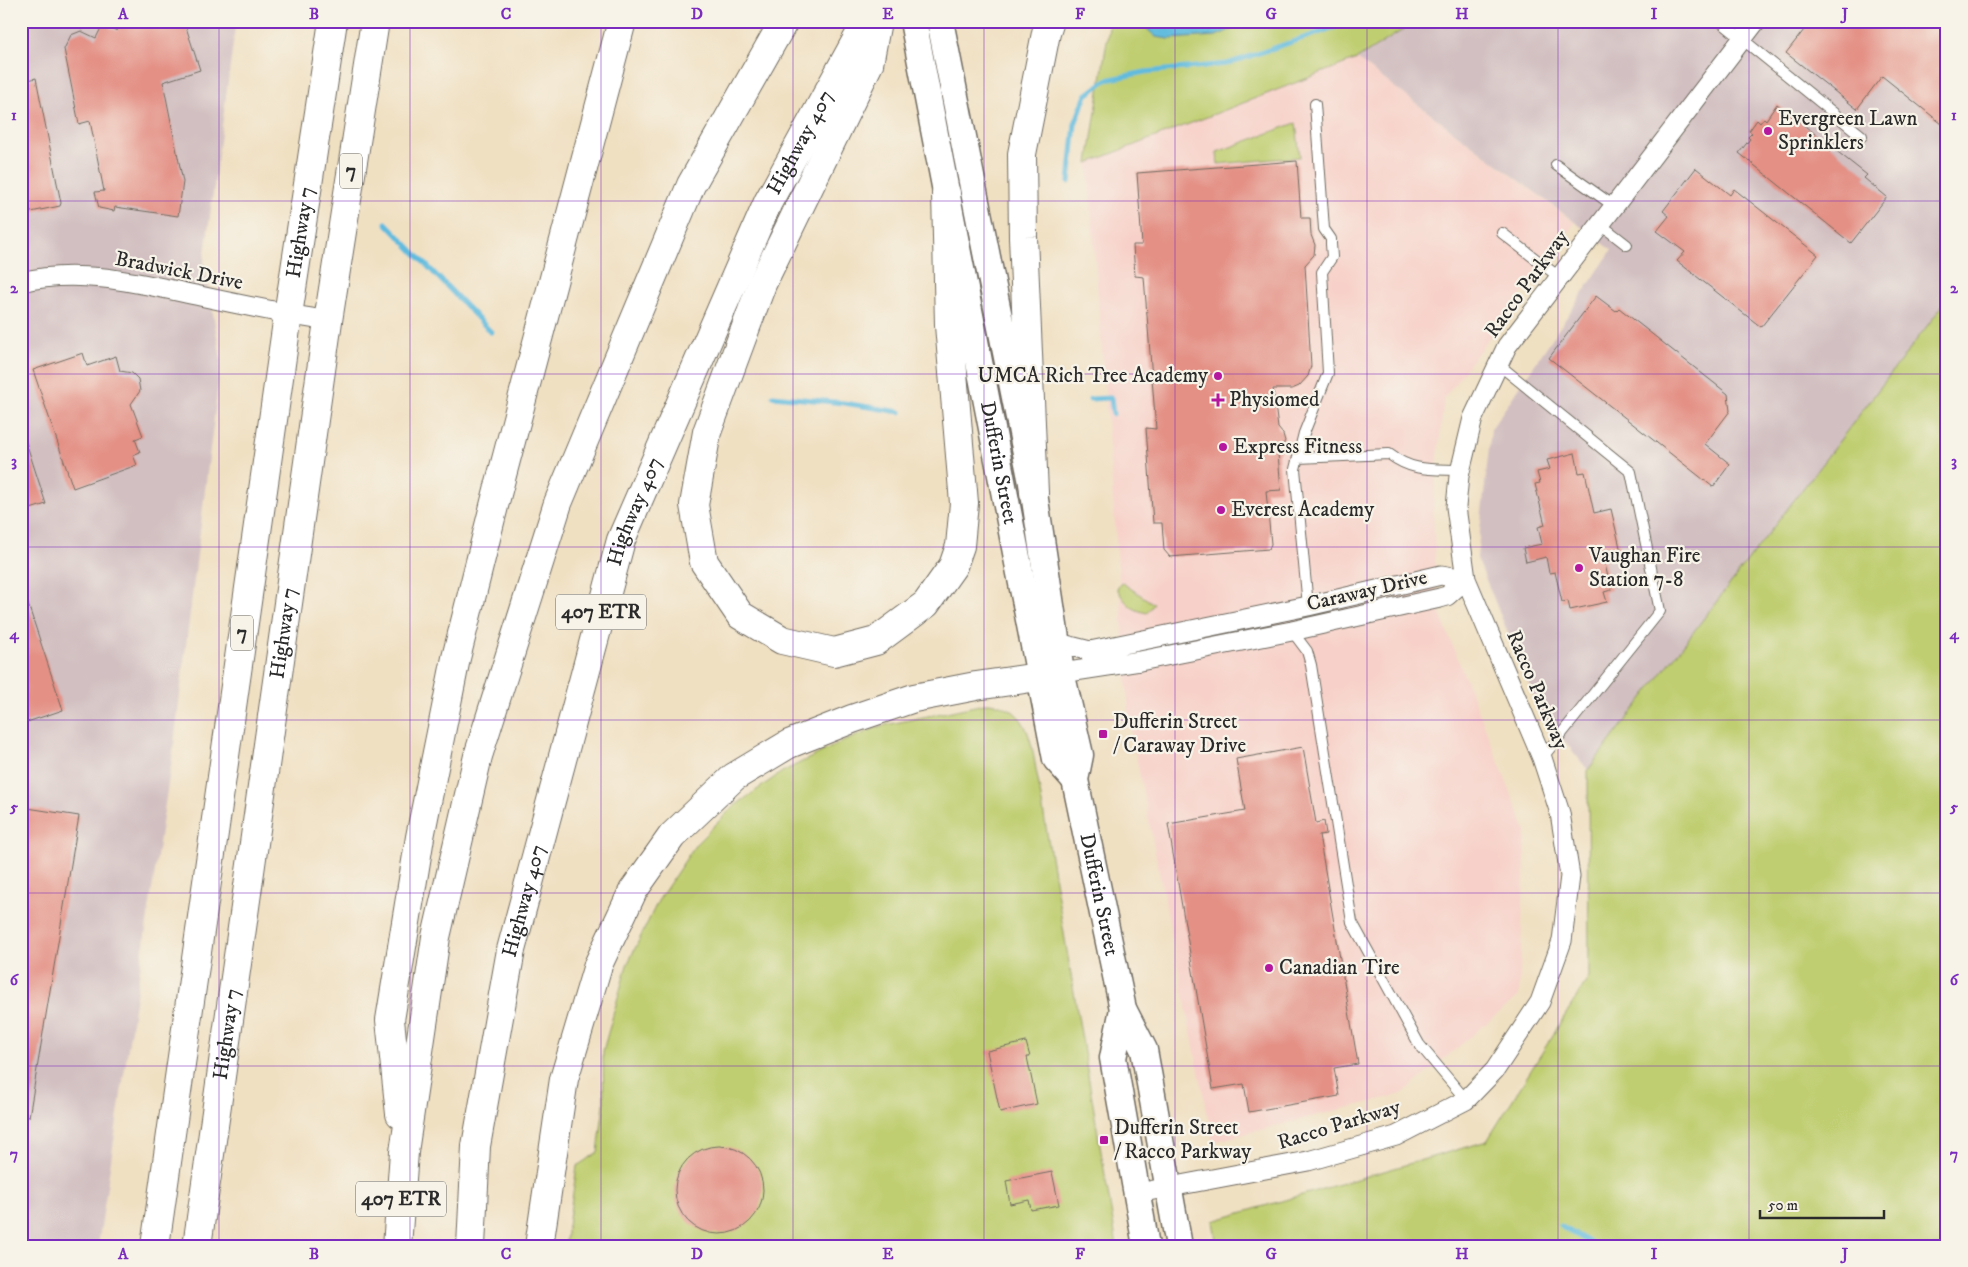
<svg xmlns="http://www.w3.org/2000/svg" width="1968" height="1267" font-family="'IM FELL DW Pica',serif">
<rect width="100%" height="100%" fill="#f7f3e8"/>
<filter id="ink" filterUnits="userSpaceOnUse"><feTurbulence type="fractalNoise" baseFrequency=".02" numOctaves="2"/><feDisplacementMap in="SourceGraphic" scale="10" xChannelSelector="R" yChannelSelector="G"/><feConvolveMatrix kernelMatrix="1 2 1 2 8 2 1 2 1" color-interpolation-filters="sRGB"/></filter>
<filter id="wash" filterUnits="userSpaceOnUse"><feTurbulence type="fractalNoise" baseFrequency=".0096" numOctaves="4" result="noise"/><feDisplacementMap in="SourceGraphic" scale="20" xChannelSelector="R" yChannelSelector="G"/><feGaussianBlur stdDeviation="1.12" result="paint"/><feColorMatrix in="noise" values="0 0 0 0 0 0 0 0 0 0 0 0 0 0 0 0 0 1.4 0 .05"/><feComposite in="paint" operator="in"/></filter>
<g filter="url(#wash)">
<rect width="100%" height="100%" fill="#f0e0c2"/>
<path fill="#f7d1c9" d="M1357,59L1575,223L1444,398L1433,506L1437,606L1526,831L1519,996L1402,1094L1213,1142L1130,726L1088,163Z"/>
<path fill="#d2bfc1" d="M21,21H236L204,261L221,360L173,751L98,1246H21Z
M1417,21H1947V300L1588,770L1540,711L1477,558L1491,429L1612,250L1357,59Z"/>
<path fill="#bfce70" stroke="#757c4e" d="M1110,21H1417L1357,59L1088,163Z
M1296,123L1300,157L1218,164L1217,152Z
M1947,300V1246H1217L1213,1221L1487,1141L1589,977L1588,770Z
M1121,582L1154,604L1147,613C1131,610 1124,602 1117,588Z
M989,703C1032,707 1031,747 1038,780L1117,1246H565L577,1166L598,1152L604,1105L603,1051L627,965L658,901L696,844L733,807L782,772L840,743L881,726Z"/>
<path fill="#60bbde" stroke="#467384" d="M1144,21H1252L1216,36L1169,39L1156,37L1146,28Z"/>
<g fill="none" stroke-linecap="round" stroke-linejoin="round">
<path stroke="#60bbde" stroke-width="5" d="M1069,182L1075,124L1086,95L1106,80L1145,72L1227,64L1354,21
M386,223L491,332
M773,396L844,403L900,412
M1090,399L1111,398L1113,414
M1560,1226L1597,1246"/>
</g>
<g id="blocks">
<path fill="#e49085" d="M122,21H184L200,70L163,82L183,182L178,216L115,207L114,211L99,208L95,192L104,191L90,121L79,124L64,49L71,35L81,31L96,38L103,24L117,31Z
M1811,21H1947V128L1882,76L1857,109L1786,53Z
M36,78L61,203L60,206L21,214V82Z
M1777,104L1867,175L1864,178L1887,197L1851,243L1739,153L1750,139L1748,137L1752,133L1749,131L1757,120L1760,123L1764,118L1766,120Z
M1297,161L1301,218H1310L1311,235L1315,245L1314,255L1305,265L1311,366L1308,376L1299,386L1292,389H1273L1278,428L1283,434L1285,441L1278,454L1281,490L1266,491L1271,544L1269,549L1170,557L1164,550L1162,523H1153L1146,428L1156,429L1144,277L1135,276L1133,245H1142L1137,173Z
M1696,168L1730,195L1734,189L1818,255L1761,327L1677,261L1685,252L1657,231L1669,216L1663,211Z
M1596,296L1616,311L1619,308L1728,394L1730,411L1705,444L1730,464L1713,487L1549,358Z
M83,353L87,366L116,356L120,371L132,373L138,379L140,391L131,404L143,436L135,439L140,452L133,455L137,465L73,488L33,370Z
M21,436H24L46,504L21,512Z
M1575,453L1579,473L1585,472L1594,513L1611,509L1622,556L1604,560L1611,590L1604,592L1607,602L1570,610L1568,601L1562,602L1555,572L1549,573L1546,557L1526,562L1523,548L1542,544L1538,527L1545,525L1535,484L1540,483L1537,472L1550,469L1547,460Z
M24,592L63,710L21,724V593Z
M1303,747L1316,823L1324,821L1326,834L1319,835L1358,1064L1334,1068L1339,1096L1249,1112L1244,1084L1213,1089L1168,824L1245,811L1236,759Z
M21,807L79,816L29,1117L21,1116Z
M1026,1042L1030,1057H1027L1037,1104L1000,1112L987,1051Z
M675 1190a44 44 0 1 1 88 0a44 44 0 1 1-88 0Z
M1052,1172L1059,1205L1031,1210L1029,1200L1010,1204L1006,1181Z"/>
</g>
</g>
<g filter="url(#ink)">
<use href="#blocks" fill-opacity="0" stroke="#706a60" stroke-width="1"/>
<g fill="none" stroke-linecap="round" stroke-linejoin="round">
<g stroke="#706a60" stroke-width="12">
<path id="service" d="M1720,21L1862,136
M1556,165L1614,206
M1600,224L1627,245
M1502,233L1559,277
M1498,364L1631,472L1660,611L1542,758
M1298,458L1389,454C1413,472 1431,469 1460,470
M1308,606L1295,469L1304,433L1328,373L1322,272L1332,257L1331,244V239L1324,229L1315,104
M1292,631L1307,651L1311,665L1352,922L1419,1044L1466,1100"/>
</g>
<g stroke="#706a60" stroke-width="21">
<path id="minor" d="M21,282C79,267 143,284 200,296C242,305 285,314 328,321
M1058,643L1090,651L1308,606L1441,575L1466,579
M1049,675L1140,661L1292,631L1440,598L1447,596L1466,579
M1138,1193L1308,1161L1396,1136L1466,1100L1495,1070L1540,1002L1562,941L1570,876L1560,813L1542,758L1466,579L1456,507L1459,476L1473,418L1507,346L1756,21"/>
</g>
<g stroke="#706a60" stroke-width="29">
<g id="secondary">
<path id="s1" d="M913,21L1056,759L1075,780"/>
<path id="s2" d="M940,21L1034,493L1061,672L1080,755L1075,780L1123,1009L1144,1050L1179,1246"/>
<path d="M1123,1009L1113,1058L1146,1246"/>
</g>
</g>
<g stroke="#706a60" stroke-width="30">
<g id="primary">
<path id="s3" d="M155,1246L288,315L333,21"/>
<path id="s4" d="M197,1246L328,321L375,21"/>
</g>
</g>
<g stroke="#706a60" stroke-width="30">
<g id="motorway">
<path d="M877,21L869,64L762,284L707,432L694,505L704,562L740,615L782,640L834,652L876,641L926,604L953,566L960,546L964,503L949,325L946,193"/>
<path d="M1034,493L1023,237L1022,154L1046,33L1050,21"/>
<path d="M400,1114L390,1020L420,837L456,658L497,494L622,21"/>
<path d="M397,1246L404,1152L436,937L478,756L558,503L691,185L784,21"/>
<path id="s5" d="M471,1246L476,1146L511,950L621,540L768,202L867,21"/>
<path d="M539,1246L564,1079L598,965L633,891L672,836L734,777L789,744L852,719L914,698L976,686L1038,677"/>
</g>
</g>
<use href="#service" stroke="#fff" stroke-width="10"/>
<use href="#minor" stroke="#fff" stroke-width="19"/>
<use href="#secondary" stroke="#fff" stroke-width="26"/>
<use href="#primary" stroke="#fff" stroke-width="28"/>
<use href="#motorway" stroke="#fff" stroke-width="28"/>
</g>
</g>
<path fill="none" stroke="#7b2cbf" stroke-width="1" stroke-opacity="0.55" d="M219,21V1246M410,21V1246M601,21V1246M793,21V1246M984,21V1246M1175,21V1246M1367,21V1246M1558,21V1246M1749,21V1246M21,201H1947M21,374H1947M21,547H1947M21,720H1947M21,893H1947M21,1066H1947"/>
<g fill="#b5179e" stroke="#f7f3e8" stroke-width="2">
<circle cx="1768" cy="131" r="5"/>
<circle cx="1218" cy="376" r="5"/>
<path d="M1215.5 392.5h5v5h5v5h-5v5h-5v-5h-5v-5h5z"/>
<circle cx="1223" cy="447" r="5"/>
<circle cx="1221" cy="510" r="5"/>
<circle cx="1579" cy="568" r="5"/>
<rect x="1098" y="729" width="10" height="10" rx="2.5"/>
<circle cx="1269" cy="968" r="5"/>
<rect x="1099" y="1135" width="10" height="10" rx="2.5"/>
</g>
<g text-anchor="middle" dominant-baseline="central" stroke-width="4.5" stroke-linejoin="round" paint-order="stroke">
<g fill="#f7f3e8" stroke="#686764" stroke-width="1">
<rect x="340" y="153.5" width="22" height="35" rx="4"/>
<rect x="556" y="594.5" width="90" height="35" rx="4"/>
<rect x="231" y="615.5" width="22" height="35" rx="4"/>
<rect x="356" y="1181.5" width="90" height="35" rx="4"/>
</g>
<g font-size="20" font-weight="bold" fill="#2b2b2b">
<text x="351" y="171">7</text>
<text x="601" y="612">407 ETR</text>
<text x="242" y="633">7</text>
<text x="401" y="1199">407 ETR</text>
</g>
<g font-size="21" fill="#2b2b2b" stroke="#f7f3e8" text-anchor="start">
<text x="1778" y="119">Evergreen Lawn<tspan x="1778" dy="24">Sprinklers</tspan></text>
<text x="1208" y="376" text-anchor="end">UMCA Rich Tree Academy</text>
<text x="1229" y="400">Physiomed</text>
<text x="1233" y="447">Express Fitness</text>
<text x="1231" y="510">Everest Academy</text>
<text x="1589" y="556">Vaughan Fire<tspan x="1589" dy="24">Station 7-8</tspan></text>
<text x="1113" y="722">Dufferin Street<tspan x="1113" dy="24">/ Caraway Drive</tspan></text>
<text x="1279" y="968">Canadian Tire</text>
<text x="1114" y="1128">Dufferin Street<tspan x="1114" dy="24">/ Racco Parkway</tspan></text>
</g>
<g font-size="21" fill="#2b2b2b" stroke="#f7f3e8">
<text stroke="none"><textPath href="#s5" startOffset="1160">Highway 407</textPath></text>
<text stroke="none"><textPath href="#s3" startOffset="1024">Highway 7</textPath></text>
<text transform="translate(179 271) rotate(11)">Bradwick Drive</text>
<text transform="translate(1527 284) rotate(-54)">Racco Parkway</text>
<text stroke="none"><textPath href="#s1" startOffset="450">Dufferin Street</textPath></text>
<text stroke="none"><textPath href="#s5" startOffset="755">Highway 407</textPath></text>
<text transform="translate(1367 591) rotate(-13)">Caraway Drive</text>
<text stroke="none"><textPath href="#s4" startOffset="619">Highway 7</textPath></text>
<text transform="translate(1537 690) rotate(67)">Racco Parkway</text>
<text stroke="none"><textPath href="#s2" startOffset="890">Dufferin Street</textPath></text>
<text stroke="none"><textPath href="#s5" startOffset="350">Highway 407</textPath></text>
<text stroke="none"><textPath href="#s4" startOffset="214">Highway 7</textPath></text>
<text transform="translate(1339 1125) rotate(-17)">Racco Parkway</text>
</g>
</g>
<rect width="1968" height="1267" fill="none" stroke="#f7f3e8" stroke-width="55"/>
<path d="M1760 1210v8h124v-8" fill="none" stroke="#2b2b2b" stroke-width="2.5"/>
<text x="1768" y="1210" font-size="15" fill="#2b2b2b" stroke="#f7f3e8" stroke-width="4" paint-order="stroke">50 m</text>
<rect x="28" y="28" width="1912" height="1212" fill="none" stroke="#7b2cbf" stroke-width="2"/>
<g font-size="16" text-anchor="middle" font-weight="bold" fill="#7b2cbf">
<text x="123" y="19">A</text>
<text x="314" y="19">B</text>
<text x="506" y="19">C</text>
<text x="697" y="19">D</text>
<text x="888" y="19">E</text>
<text x="1080" y="19">F</text>
<text x="1271" y="19">G</text>
<text x="1462" y="19">H</text>
<text x="1654" y="19">I</text>
<text x="1845" y="19">J</text>
<text x="14" y="120">1</text>
<text x="1954" y="120">1</text>
<text x="14" y="293">2</text>
<text x="1954" y="293">2</text>
<text x="14" y="466">3</text>
<text x="1954" y="466">3</text>
<text x="14" y="639">4</text>
<text x="1954" y="639">4</text>
<text x="14" y="812">5</text>
<text x="1954" y="812">5</text>
<text x="14" y="985">6</text>
<text x="1954" y="985">6</text>
<text x="14" y="1159">7</text>
<text x="1954" y="1159">7</text>
<text x="123" y="1259">A</text>
<text x="314" y="1259">B</text>
<text x="506" y="1259">C</text>
<text x="697" y="1259">D</text>
<text x="888" y="1259">E</text>
<text x="1080" y="1259">F</text>
<text x="1271" y="1259">G</text>
<text x="1462" y="1259">H</text>
<text x="1654" y="1259">I</text>
<text x="1845" y="1259">J</text>
</g>
</svg>
